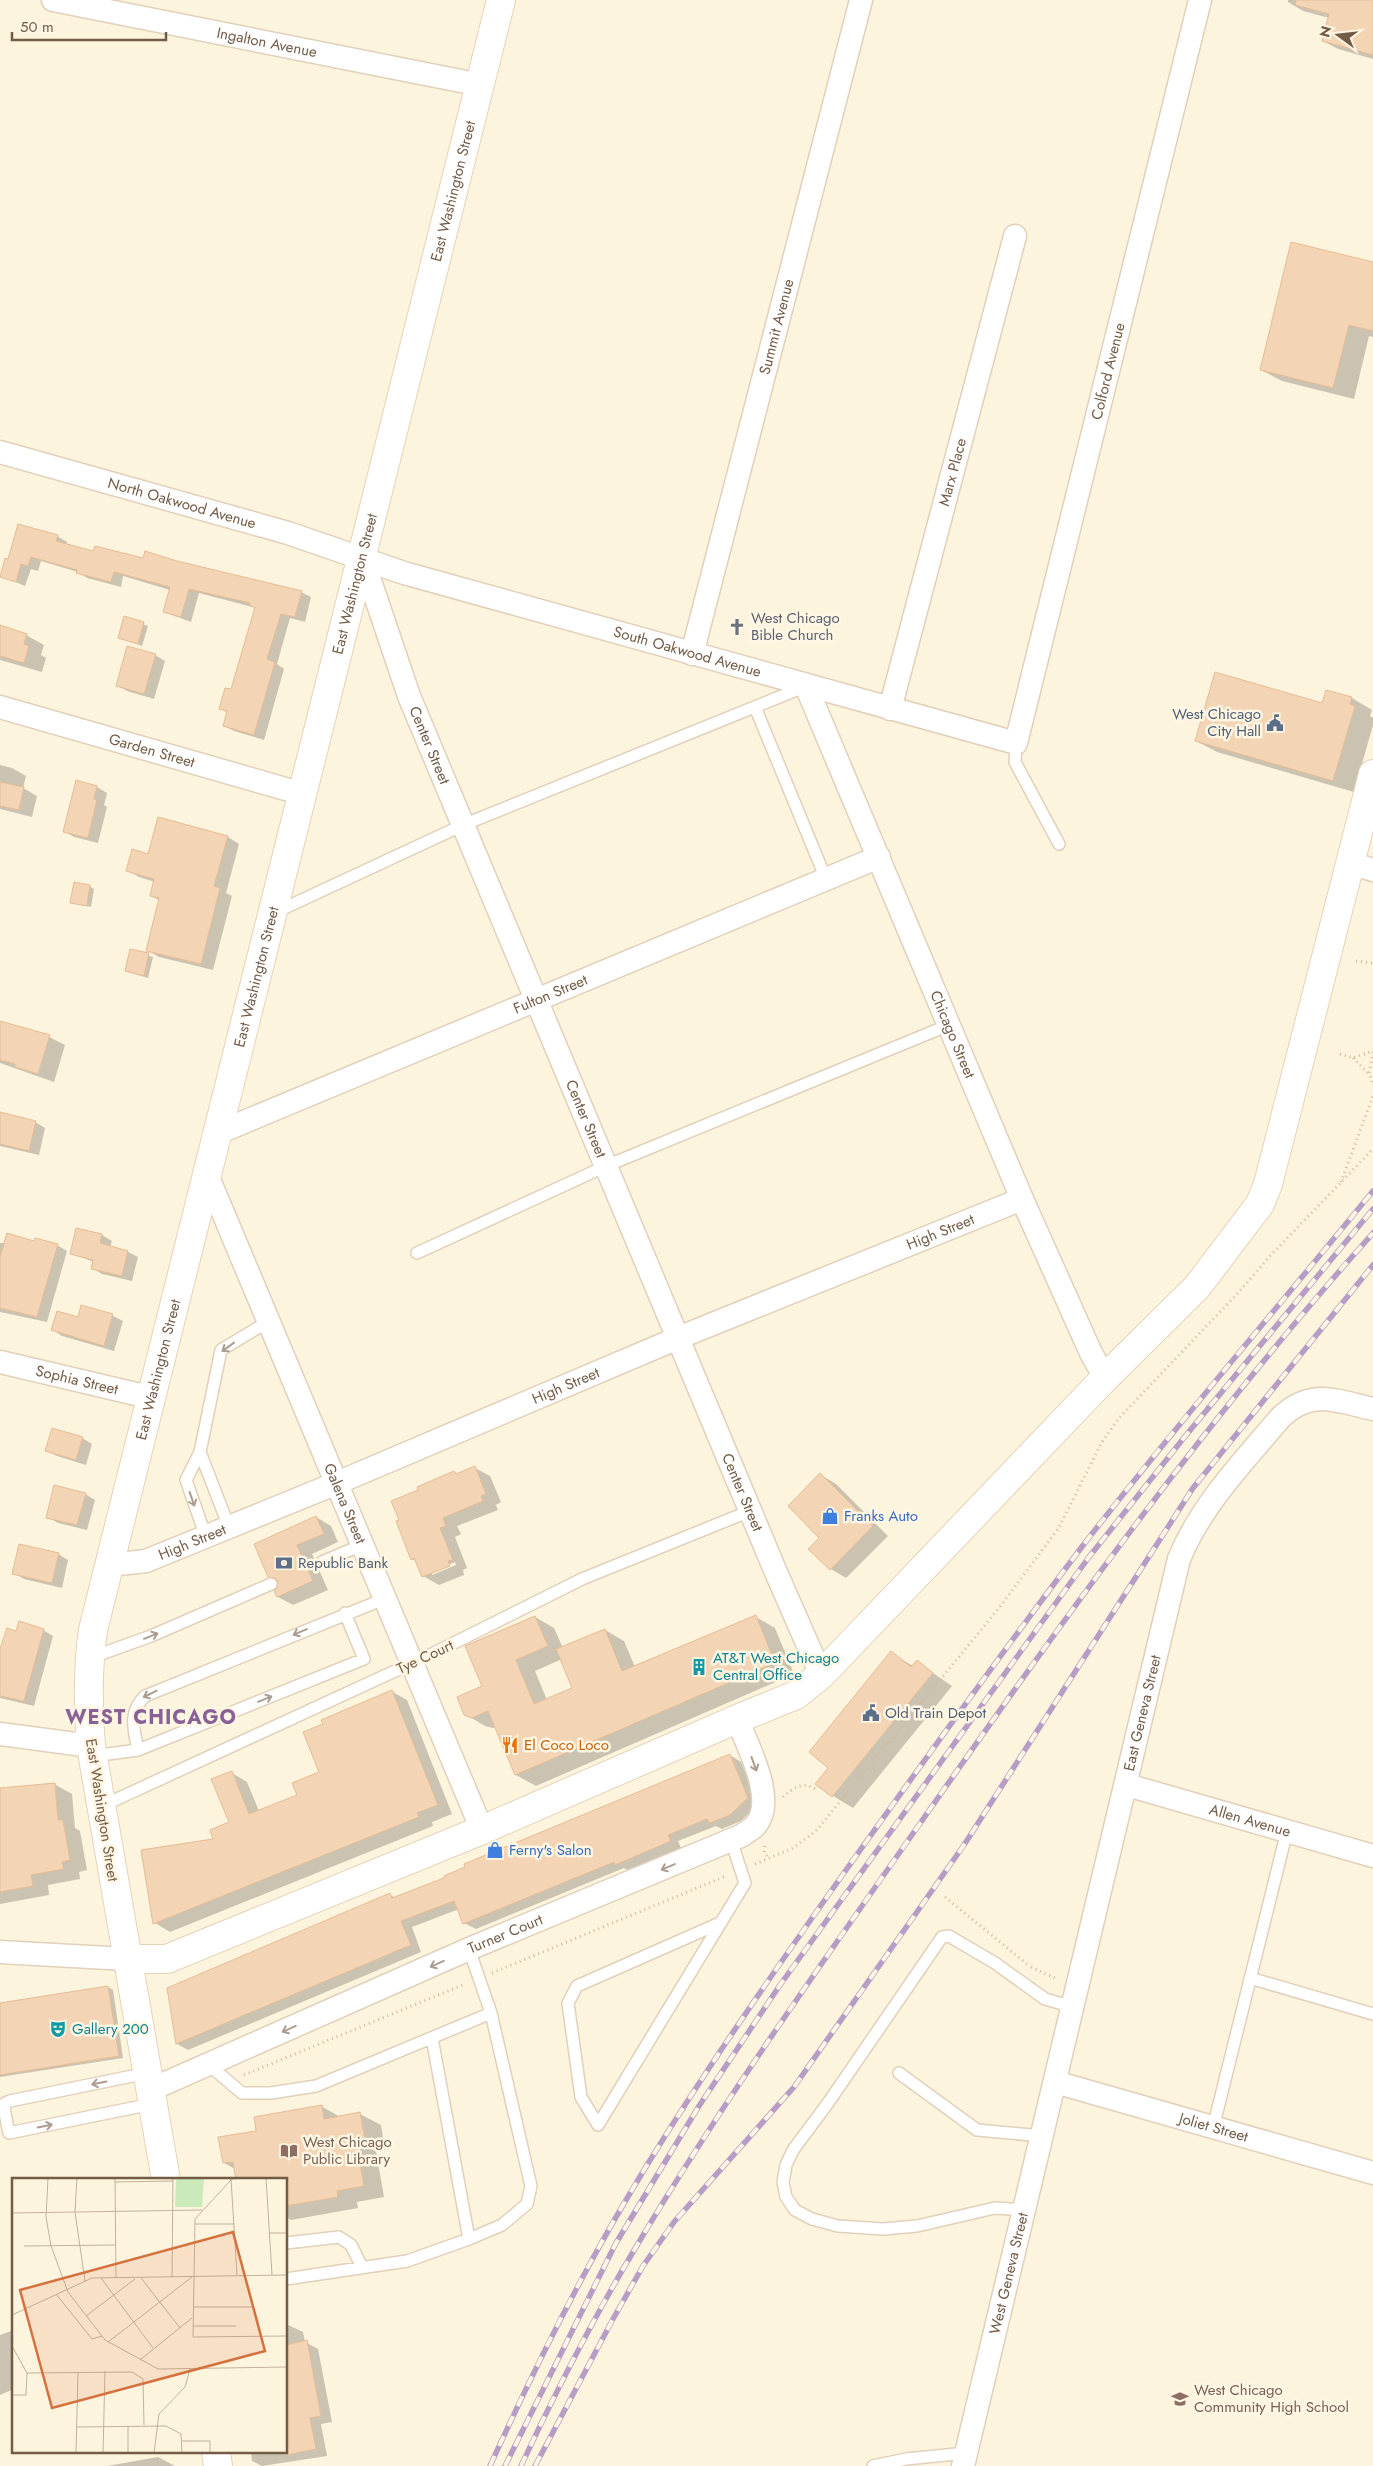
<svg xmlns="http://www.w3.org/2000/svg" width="1373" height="2466" font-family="Jost,sans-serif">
<rect width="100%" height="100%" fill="#fdf4de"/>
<path fill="#0003" fill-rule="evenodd" d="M1288,0H1373V59L1338,49L1323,41L1329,18L1303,11L1288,2Z
M1373,263V337L1369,336L1354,399L1282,381L1261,370Z
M57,536L67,542L66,545L94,553L177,562L301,592L311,597L305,622L290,618L277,664L284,669L264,740L234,731L224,726L228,713L220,708L232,691L256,608L199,593L191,622L164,612L170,590L123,576L121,587L87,578L78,572L41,561L38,571L31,569L25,586L1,576L9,561Z
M125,618L148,626L142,646L119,637Z
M0,627L26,635L44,645L41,655L46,658L42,672L0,660Z
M155,655L165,661L154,699L127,691L117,685Z
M1327,691L1352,698L1372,710L1370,716L1373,718V725L1354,792L1217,752L1196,741L1323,704Z
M0,765L12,768L26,776L23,788L37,796L32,817L0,809Z
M97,787L107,793L104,805L107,807L98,843L74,837L64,831Z
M228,837L239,844L226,893L232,896L213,970L159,957L147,950L159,900L151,896L155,882L139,877L127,870L149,856Z
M89,886L94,889L91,907L72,902Z
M131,950L153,957L148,978L126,971Z
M0,1022L49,1037L65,1045L54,1082L0,1063Z
M0,1113L35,1122L45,1128L39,1155L0,1146Z
M77,1229L102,1235L112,1241L110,1247L128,1252L138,1257L132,1281L102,1274L92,1268L94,1262L71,1253Z
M35,1242L57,1245L67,1251L47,1322L0,1312V1243Z
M82,1307L113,1316L123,1321L114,1351L62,1336L53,1330L79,1318Z
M82,1438L92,1444L86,1465L57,1456L47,1451Z
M475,1468L490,1476L501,1502L496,1505L498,1510L457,1526L461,1534L455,1537L467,1568L463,1570L464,1575L439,1585L423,1576L417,1562L412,1559L401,1521L420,1490L454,1473L458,1475ZM455,1562L456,1565L432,1575V1572Z
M821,1475L836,1484L888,1536L846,1578L831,1569L821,1538Z
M85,1494L95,1500L87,1530L58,1523L48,1517Z
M316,1517L331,1526L338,1542L312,1554L328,1590L293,1605L278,1597L276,1591L279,1582L269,1576Z
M58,1554L68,1560L62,1588L24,1579L14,1573Z
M535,1617L554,1628L563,1648L605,1630L624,1641L635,1667L756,1617L775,1628L794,1674L536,1786L516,1775L496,1727L493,1728L485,1726L465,1714ZM562,1659L574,1689L547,1700L535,1671Z
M43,1630L53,1636L34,1706L0,1698V1650L17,1633Z
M891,1653L913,1666L917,1662L952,1686L853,1808L833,1796L817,1784L830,1768Z
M391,1691L407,1700L452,1814L432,1822L433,1826L170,1932L155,1923L215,1840L230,1823L232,1773L247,1782L259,1811L298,1796Z
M730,1755L741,1762L759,1804L741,1821L722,1829L716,1826L678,1841L681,1848L627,1870L624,1868L476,1929L464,1923L459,1909L412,1927L421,1952L188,2050L177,2044L168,1989L390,1895L396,1898L446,1878Z
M54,1784L72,1794L75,1828L80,1831L87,1870L79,1872L80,1879L48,1885L49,1895L0,1904V1789Z
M108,1987L113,1990L123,2058L0,2077V2004Z
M321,2106L340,2117L360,2114L381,2125L385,2150L376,2151L384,2197L357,2202L358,2208L291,2220L286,2217V2180L235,2169L224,2163L257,2132Z
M286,2324L303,2332L305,2342L318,2349L332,2422L321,2424L327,2456L262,2466L252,2461L251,2452H286Z
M14,2330V2389L0,2395V2335Z
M158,2457L175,2466H107Z"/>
<path fill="#f3d4b4" stroke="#e6bc94" d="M1296,0H1373V55L1322,41L1329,14L1295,5Z
M1291,242L1373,262V331L1349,325L1333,388L1260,370Z
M18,524L58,535L56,541L93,551L95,546L143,558L145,551L177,561L302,591L295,617L281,614L267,659L275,662L254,735L223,726L227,711L219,709L225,688L231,689L255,607L250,606V603L189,589L181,617L163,612L170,587L114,572L111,582L76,573L77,570L31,557L28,566L21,564L16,582L0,577L5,558L8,559Z
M124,616L144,622L138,644L118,638Z
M0,625L27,634L24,644L29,646L24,663L0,656Z
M127,646L156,654L144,694L116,686Z
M1215,672L1322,703L1326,690L1352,697L1350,704L1355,706L1333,781L1195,741Z
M76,780L97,786L94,799L97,800L88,838L63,832Z
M0,782L24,787L19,810L0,806Z
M158,817L228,836L214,886L220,888L201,964L146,951L159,898L150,896L154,879L126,871L132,849L148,854Z
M74,882L90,885L87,906L70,903Z
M130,949L149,953L144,976L125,971Z
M0,1021L50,1035L38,1074L15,1067V1064L0,1060Z
M0,1112L36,1121L29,1151L0,1144Z
M76,1228L102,1234L100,1243L128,1251L122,1276L91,1269L93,1260L70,1254Z
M7,1233L34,1241L35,1238L58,1244L37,1317L0,1308V1257Z
M81,1305L113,1314L104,1346L51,1330L57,1311L78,1317Z
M52,1428L83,1437L76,1460L45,1451Z
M475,1466L486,1494L481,1496L483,1501L443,1518L446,1526L440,1528L453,1560L448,1561L450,1566L422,1577L414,1558L411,1560L396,1521L399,1520L391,1501L418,1490L417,1487L454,1471L456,1474Z
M820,1473L873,1526L830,1570L808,1549L819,1538L788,1506Z
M54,1485L86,1493L77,1525L46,1518Z
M316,1516L324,1534L297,1545L313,1581L277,1597L274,1591L277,1588L278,1581L275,1578L268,1577L254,1544Z
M19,1544L59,1553L52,1583L12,1574Z
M756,1615L775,1663L515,1775L488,1711L472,1718L464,1715L457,1697L482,1686L465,1646L535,1616L548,1646L516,1660L534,1704L572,1688L556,1649L605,1629L622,1671Z
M19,1621L44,1629L24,1701L0,1696V1649L7,1628L16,1631Z
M891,1651L911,1667L917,1660L933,1673L832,1797L815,1784L828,1768L809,1752Z
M392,1690L438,1805L417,1813L419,1817L153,1924L141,1850L213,1839L210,1830L229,1822L211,1779L232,1771L249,1814L297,1795L292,1783L319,1772L303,1732L323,1724L321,1720Z
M730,1754L748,1798L730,1815L710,1823L707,1819L668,1835L671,1841L615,1865L614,1862L463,1924L454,1901L401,1921L411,1945L176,2044L167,1988L390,1893L392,1898L444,1878V1876L465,1867L464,1864Z
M55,1783L58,1820H63L70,1860L62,1862L64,1869L31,1875L33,1886L0,1892V1788Z
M108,1986L119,2056L0,2075V2003Z
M322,2105L324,2119L360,2112L365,2138L356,2140L364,2186L337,2191L338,2197L286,2206V2180H236L233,2162L223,2163L218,2137L256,2131L254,2117Z
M307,2340L321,2416L310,2418L316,2449L286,2455V2345Z"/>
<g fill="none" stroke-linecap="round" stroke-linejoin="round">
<g stroke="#e1d0ba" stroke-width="14">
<path id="lane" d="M755,707L826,879
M1016,743L1015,762L1059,844
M276,912L463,825L804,687
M417,1253L606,1166L949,1025
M200,1452L229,1527
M206,1537L186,1480L200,1452L221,1350L269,1321
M322,1562L362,1545
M90,1658L151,1636L271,1584
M138,1750C134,1730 128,1712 145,1696L384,1599
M93,1756L138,1750L364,1659L345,1613
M102,1806L434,1653L582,1579L750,1511
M720,1923L577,1986L568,2003L581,2097L598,2125L745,1883L731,1840
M1250,1978L1373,2014
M432,2038L469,2239
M209,2065L242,2093H271L316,2086L491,2013
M147,2073L10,2101L5,2103L4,2108L9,2133L152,2104
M899,2073L977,2130L1042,2136
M1213,2128L1287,1831
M1024,2210L995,2208L917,2226L883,2229L838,2226L812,2219L795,2210L786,2197L783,2182L786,2165L793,2150L828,2103L942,1937L949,1936L995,1963L1045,1999L1073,2007
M286,2243L339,2237L351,2245L362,2267
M286,2279L407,2261L469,2239L502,2225L527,2204L531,2186L491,2013L469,1949
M873,2466L906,2459L966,2453"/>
</g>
<g stroke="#e1d0ba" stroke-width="25">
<g id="street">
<path id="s1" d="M53,0L481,85"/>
<path id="s2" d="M0,452L288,533L404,573L1016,743L1200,0"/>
<path id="s3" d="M362,557L409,696L775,1570L821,1675"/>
<path id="s4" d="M692,654L861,0"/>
<path id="s5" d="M806,686L1022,1199L1091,1353L1105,1378"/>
<path id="s6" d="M0,707L303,794"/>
<path id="s7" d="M890,709L1015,236"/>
<path d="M1351,863L1373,870"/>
<path id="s8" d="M220,1132L879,857"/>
<path id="s9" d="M208,1177L482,1830"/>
<path id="s10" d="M0,1362L153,1398"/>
<path id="s11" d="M110,1565L146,1561L337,1483L678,1338L1022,1199"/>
<path d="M0,1734L91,1746"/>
<path id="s12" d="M1127,1785L1373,1856"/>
<path d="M0,1952L126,1959"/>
<path id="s13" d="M1055,2082L1373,2173"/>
<path id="s14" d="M150,2090L469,1949L743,1835C746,1832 752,1829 755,1826C778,1801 747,1745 737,1719"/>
<path id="s15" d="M963,2466L1179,1559C1201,1505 1244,1461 1281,1417C1312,1388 1336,1401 1373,1409"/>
</g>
</g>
<g stroke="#e6d2b7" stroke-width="30">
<g id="secondary">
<path d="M126,1959H167L482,1830L737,1719L796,1695L821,1675L1105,1378L1197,1287L1260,1204L1268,1184L1373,774"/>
<path id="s16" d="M166,2180L91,1746C88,1706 87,1669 93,1630L501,0"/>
<path d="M216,2452L218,2466"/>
</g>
</g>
<path stroke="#d7b898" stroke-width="3" stroke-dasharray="1 4" stroke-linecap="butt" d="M1356,961L1373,963
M1373,1052L1369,1074L1373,1083
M1340,1054L1353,1058L1373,1051
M1353,1058L1368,1073
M1341,1182L1373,1096
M783,1797C793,1788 803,1781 815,1789
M765,1846L764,1852L769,1859
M755,1864L793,1848L816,1831L999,1608L1058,1529L1102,1442L1119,1418L1238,1293L1270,1256L1373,1149
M945,1897L1028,1965
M1031,1967L1057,1979
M492,1973L726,1876
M244,2075L465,1984"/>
<use href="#lane" stroke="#fff" stroke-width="11"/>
<use href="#street" stroke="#fff" stroke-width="22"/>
<use href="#secondary" stroke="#fff" stroke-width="28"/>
<g stroke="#b79dc5" stroke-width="5.5">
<path id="rail" d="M490,2466C535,2367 584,2268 641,2175C705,2070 775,1970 846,1870C923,1762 1001,1654 1081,1548C1175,1426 1276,1310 1373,1191
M505,2466L616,2243L699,2106L780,1985L1089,1557L1187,1434L1373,1209
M521,2466C555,2393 592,2321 633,2252C719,2107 817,1970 914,1832C1059,1625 1205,1421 1373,1233
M535,2466L613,2319L643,2266L674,2222L794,2087L964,1845L1193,1488L1373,1265"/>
</g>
<use href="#rail" stroke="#fff7e4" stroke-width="4" stroke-dasharray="11" stroke-linecap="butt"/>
</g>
<defs><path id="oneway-shaft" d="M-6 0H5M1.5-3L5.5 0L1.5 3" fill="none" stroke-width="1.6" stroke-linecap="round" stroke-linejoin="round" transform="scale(1.25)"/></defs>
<g stroke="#ab9d90">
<use href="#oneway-shaft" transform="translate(228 1347) rotate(144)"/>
<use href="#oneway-shaft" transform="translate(192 1499) rotate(71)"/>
<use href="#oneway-shaft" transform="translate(300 1632) rotate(157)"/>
<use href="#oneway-shaft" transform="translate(151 1636) rotate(-22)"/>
<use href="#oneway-shaft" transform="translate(150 1694) rotate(154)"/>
<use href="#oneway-shaft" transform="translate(265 1699) rotate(-22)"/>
<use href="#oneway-shaft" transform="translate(754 1764) rotate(70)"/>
<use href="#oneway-shaft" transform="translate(668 1867) rotate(157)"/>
<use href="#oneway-shaft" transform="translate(437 1964) rotate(156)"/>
<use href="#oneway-shaft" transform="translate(289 2029) rotate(156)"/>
<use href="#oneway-shaft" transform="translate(99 2083) rotate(169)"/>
<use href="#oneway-shaft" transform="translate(45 2126) rotate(-11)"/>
</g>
<defs>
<g id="church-bare" transform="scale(1.35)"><path d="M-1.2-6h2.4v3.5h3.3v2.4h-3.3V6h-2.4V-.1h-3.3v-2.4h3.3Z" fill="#6b7280" stroke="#fff7e4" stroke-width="2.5" paint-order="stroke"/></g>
<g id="civic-bare" transform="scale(1.35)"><path d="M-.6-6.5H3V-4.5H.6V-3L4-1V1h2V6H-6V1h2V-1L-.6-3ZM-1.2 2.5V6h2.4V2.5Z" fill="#5c6f8a" stroke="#fff7e4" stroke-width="2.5" paint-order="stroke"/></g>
<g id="shop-bare" transform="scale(1.35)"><path d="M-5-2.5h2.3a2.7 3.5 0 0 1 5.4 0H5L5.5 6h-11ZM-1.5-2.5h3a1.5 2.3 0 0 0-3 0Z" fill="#3f7fe0" stroke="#fff7e4" stroke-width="2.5" paint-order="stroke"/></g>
<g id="bank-bare" transform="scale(1.35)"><path d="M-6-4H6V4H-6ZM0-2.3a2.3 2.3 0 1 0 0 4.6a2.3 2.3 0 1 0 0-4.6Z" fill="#5c6f8a" stroke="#fff7e4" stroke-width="2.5" paint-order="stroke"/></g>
<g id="building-bare" transform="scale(1.35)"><path d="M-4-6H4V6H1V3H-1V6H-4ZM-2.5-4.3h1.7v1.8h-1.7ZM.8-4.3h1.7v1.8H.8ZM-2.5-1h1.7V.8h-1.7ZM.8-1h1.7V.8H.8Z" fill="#0f9aa8" stroke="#fff7e4" stroke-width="2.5" paint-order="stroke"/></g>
<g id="restaurant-bare" transform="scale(1.35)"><path d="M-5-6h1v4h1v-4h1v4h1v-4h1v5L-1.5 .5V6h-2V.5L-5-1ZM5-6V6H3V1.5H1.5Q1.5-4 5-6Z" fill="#e8710a" stroke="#fff7e4" stroke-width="2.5" paint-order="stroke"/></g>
<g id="theatre-bare" transform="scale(1.35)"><path d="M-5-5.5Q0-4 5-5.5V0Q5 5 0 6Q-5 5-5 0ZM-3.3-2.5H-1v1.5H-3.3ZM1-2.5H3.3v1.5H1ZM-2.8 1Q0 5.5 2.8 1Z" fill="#0f9aa8" stroke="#fff7e4" stroke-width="2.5" paint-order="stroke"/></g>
<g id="library-bare" transform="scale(1.35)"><path d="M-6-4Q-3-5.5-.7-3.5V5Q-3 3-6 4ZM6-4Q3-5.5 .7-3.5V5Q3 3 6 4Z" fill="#8d6e63" stroke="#fff7e4" stroke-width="2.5" paint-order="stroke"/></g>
<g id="school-bare" transform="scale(1.35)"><path d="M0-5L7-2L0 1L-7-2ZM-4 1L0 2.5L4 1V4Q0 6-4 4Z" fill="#8d6e63" stroke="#fff7e4" stroke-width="2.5" paint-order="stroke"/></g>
</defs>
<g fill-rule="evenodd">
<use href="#church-bare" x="737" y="627"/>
<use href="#civic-bare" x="1275" y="723"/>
<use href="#shop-bare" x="830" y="1516"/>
<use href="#bank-bare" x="284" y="1563"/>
<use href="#building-bare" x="699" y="1667"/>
<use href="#civic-bare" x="871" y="1713"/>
<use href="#restaurant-bare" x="510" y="1745"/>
<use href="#shop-bare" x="495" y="1850"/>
<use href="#theatre-bare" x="58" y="2029"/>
<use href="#library-bare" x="289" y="2151"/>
<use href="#school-bare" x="1180" y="2399"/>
</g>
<g text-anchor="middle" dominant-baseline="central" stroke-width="5" stroke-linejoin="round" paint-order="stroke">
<g font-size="15" fill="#735b46" stroke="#fff7e4">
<text stroke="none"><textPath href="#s1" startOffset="218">Ingalton Avenue</textPath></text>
<text stroke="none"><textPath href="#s16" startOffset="2040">East Washington Street</textPath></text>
<text stroke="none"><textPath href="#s4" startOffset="338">Summit Avenue</textPath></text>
<text stroke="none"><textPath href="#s2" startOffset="1440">Colford Avenue</textPath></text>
<text stroke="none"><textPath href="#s7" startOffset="245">Marx Place</textPath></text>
<text stroke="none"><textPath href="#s2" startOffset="189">North Oakwood Avenue</textPath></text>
<text stroke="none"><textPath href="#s16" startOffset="1635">East Washington Street</textPath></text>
<text stroke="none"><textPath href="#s2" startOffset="716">South Oakwood Avenue</textPath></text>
<text stroke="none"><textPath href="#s3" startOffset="200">Center Street</textPath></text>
<text stroke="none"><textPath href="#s6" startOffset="158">Garden Street</textPath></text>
<text stroke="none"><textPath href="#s16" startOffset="1230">East Washington Street</textPath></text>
<text stroke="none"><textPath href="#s8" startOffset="358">Fulton Street</textPath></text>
<text stroke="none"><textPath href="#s5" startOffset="378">Chicago Street</textPath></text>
<text stroke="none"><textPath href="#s3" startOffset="605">Center Street</textPath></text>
<text stroke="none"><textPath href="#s11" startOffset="896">High Street</textPath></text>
<text stroke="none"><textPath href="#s16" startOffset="825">East Washington Street</textPath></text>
<text stroke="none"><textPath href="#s10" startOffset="79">Sophia Street</textPath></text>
<text stroke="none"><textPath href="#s11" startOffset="491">High Street</textPath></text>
<text stroke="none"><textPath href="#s3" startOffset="1010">Center Street</textPath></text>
<text stroke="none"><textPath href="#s9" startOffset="354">Galena Street</textPath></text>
<text stroke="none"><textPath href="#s11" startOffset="86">High Street</textPath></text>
<text transform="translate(425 1657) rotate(-25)">Tye Court</text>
<text stroke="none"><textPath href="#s15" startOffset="774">East Geneva Street</textPath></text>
<text transform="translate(102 1810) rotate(81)">East Washington Street</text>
<text stroke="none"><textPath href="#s12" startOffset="128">Allen Avenue</textPath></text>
<text stroke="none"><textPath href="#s14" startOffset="388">Turner Court</textPath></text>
<text stroke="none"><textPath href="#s13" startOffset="165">Joliet Street</textPath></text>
<text stroke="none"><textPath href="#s15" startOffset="198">West Geneva Street</textPath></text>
</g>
<g font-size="15" fill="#5b616d" stroke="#fff7e4" text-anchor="start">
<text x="751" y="618">West Chicago<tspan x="751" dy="17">Bible Church</tspan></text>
</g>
<g font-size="15" fill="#4e5e75" stroke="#fff7e4" text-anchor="start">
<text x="1261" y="714" text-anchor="end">West Chicago<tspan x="1261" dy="17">City Hall</tspan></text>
<text x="298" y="1563">Republic Bank</text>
<text x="885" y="1713">Old Train Depot</text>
</g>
<g font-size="15" fill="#366cbe" stroke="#fff7e4" text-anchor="start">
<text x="844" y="1516">Franks Auto</text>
<text x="509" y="1850">Ferny's Salon</text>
</g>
<g font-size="15" fill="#0d838f" stroke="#fff7e4" text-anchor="start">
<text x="713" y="1658">AT&amp;T West Chicago<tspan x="713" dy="17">Central Office</tspan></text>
<text x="72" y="2029">Gallery 200</text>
</g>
<g font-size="15" fill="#c56008" stroke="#fff7e4" text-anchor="start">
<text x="524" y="1745">El Coco Loco</text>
</g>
<g font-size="15" fill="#785e54" stroke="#fff7e4" text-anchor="start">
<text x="303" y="2142">West Chicago<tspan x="303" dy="17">Public Library</tspan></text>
<text x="1194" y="2390">West Chicago<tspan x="1194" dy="17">Community High School</tspan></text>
</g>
<g font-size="20" font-weight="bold" letter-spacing="1" fill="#8a6197" stroke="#fff7e4">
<text x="151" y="1717">WEST CHICAGO</text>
</g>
</g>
<g transform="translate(12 2178)">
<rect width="275" height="275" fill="#fdf4de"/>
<path d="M164,0H192L190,29H163Z" fill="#caeabc"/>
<path fill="none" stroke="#c2b29c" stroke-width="1" d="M36,0L34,39L39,68L56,114L93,162L146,191L275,189M65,0L63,34L73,103M103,0L104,100M254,0L260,97M219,1L225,97M219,1L235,0M219,2L183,41L181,159L275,158M103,4L161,3M0,35L190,32M183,46H222M257,55H275M12,68L103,67M160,99L161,0M89,100L141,170M129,100L168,150M44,116L80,161L90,158M181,129H241M0,137L80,100L275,97M74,138L123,101M181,148H224M96,164L180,99M0,168L15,195L14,217H0M128,182L180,140M15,195L120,194L131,201L132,247M65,249L154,248L169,256L170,275M170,263H198V275M64,275L66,194M91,275L93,193M116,275V248M142,275L147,236L173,209L178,191"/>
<path fill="#d4713f" fill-opacity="0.15" stroke="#d4713f" stroke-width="2.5" d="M221,54L253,173L40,230L8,112Z"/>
<rect width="275" height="275" fill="none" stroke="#735b46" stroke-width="2.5"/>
</g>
<g transform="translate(1338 35) rotate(285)" stroke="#fff7e4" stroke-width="4" paint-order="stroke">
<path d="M0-4L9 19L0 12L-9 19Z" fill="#735b46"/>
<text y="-8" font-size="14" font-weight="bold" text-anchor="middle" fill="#735b46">N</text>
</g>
<path d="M12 32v8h154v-8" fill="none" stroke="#735b46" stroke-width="2.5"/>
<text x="20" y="32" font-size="15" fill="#735b46" stroke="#fff7e4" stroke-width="4" paint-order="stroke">50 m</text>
</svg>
